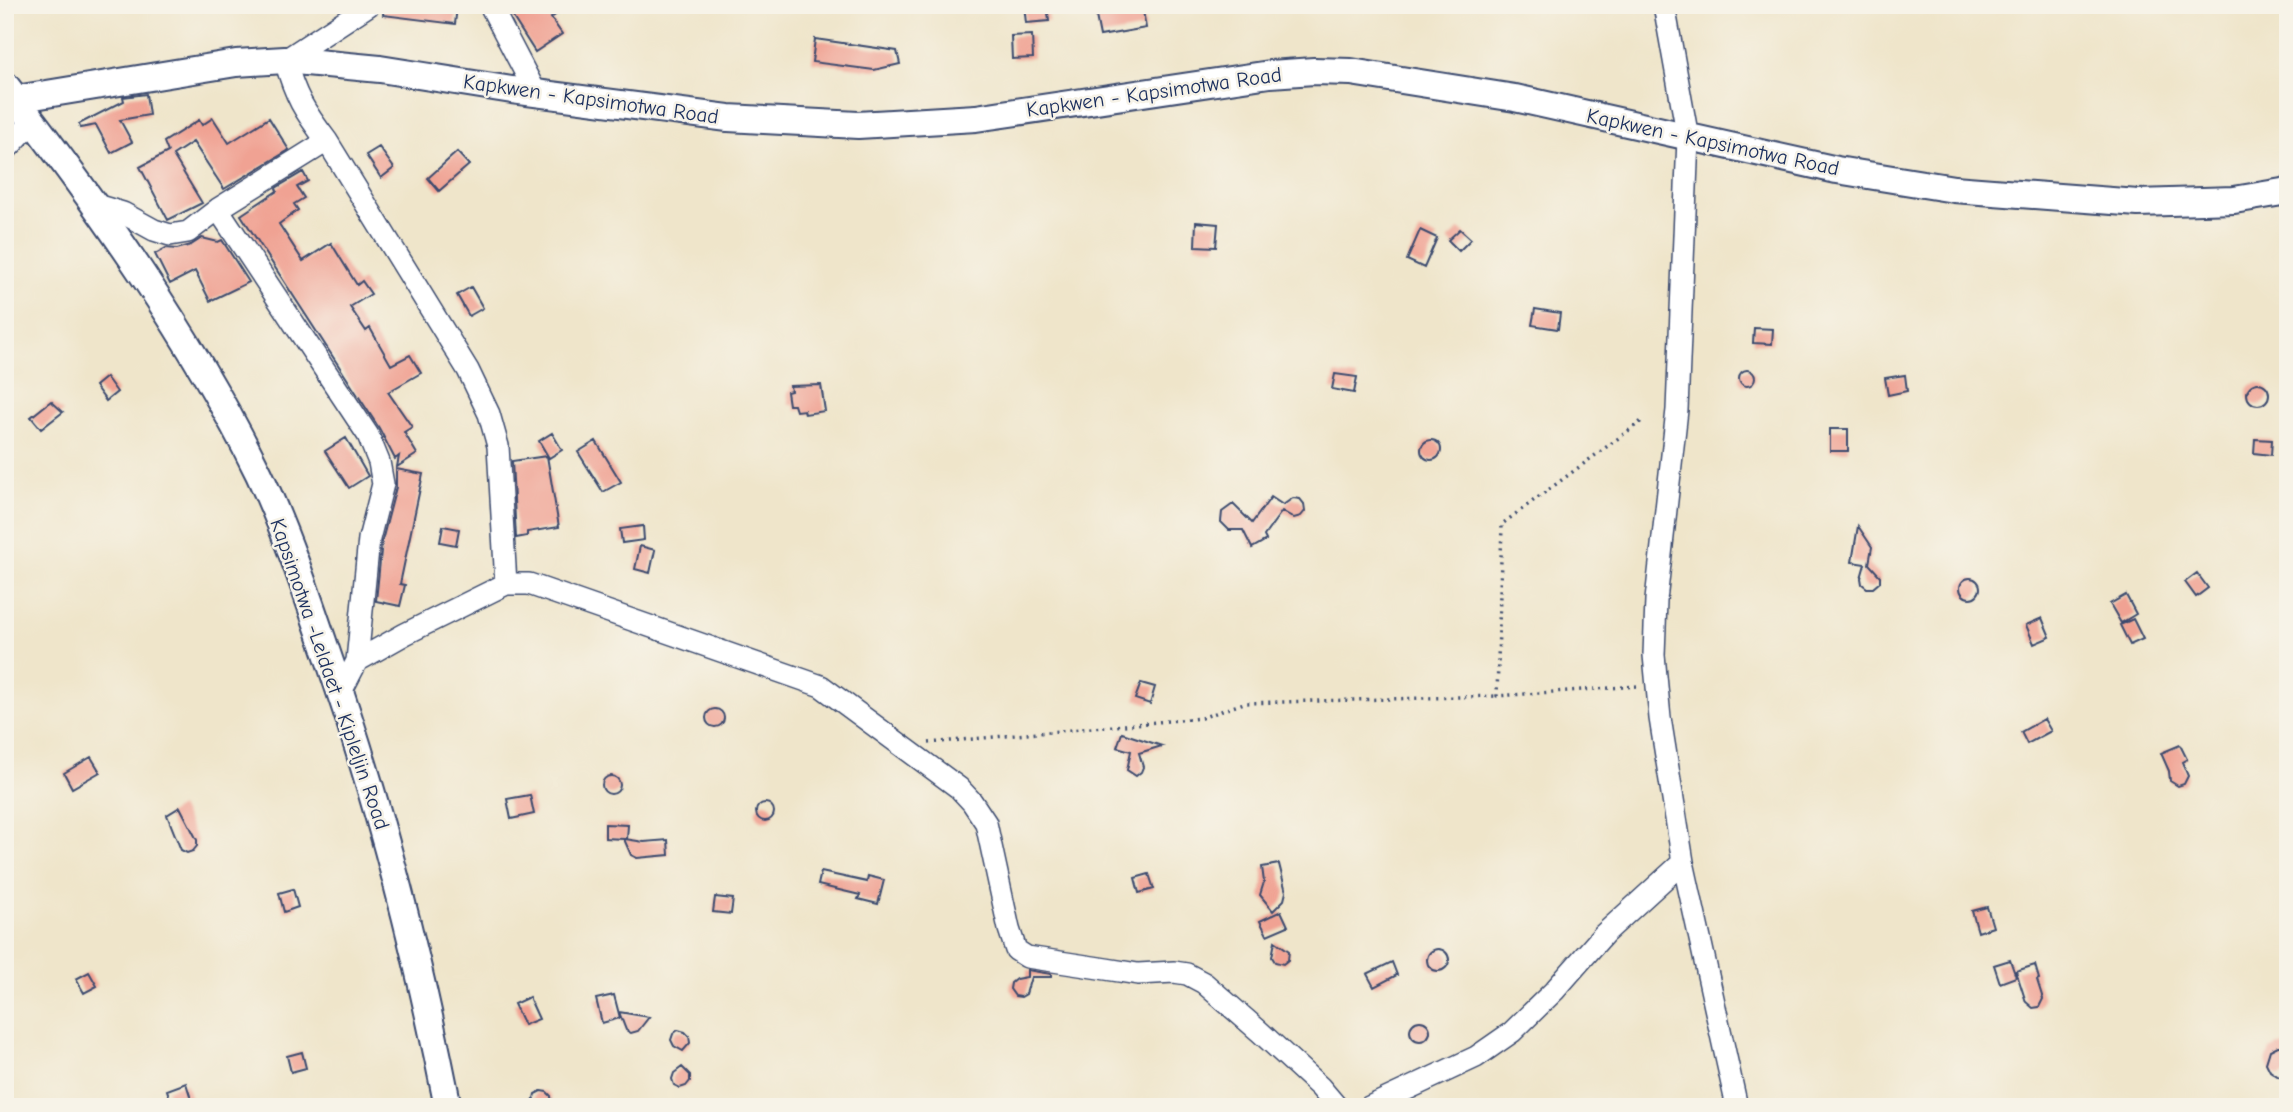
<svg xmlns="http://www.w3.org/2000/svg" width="2293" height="1112" font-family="'Comic Neue',sans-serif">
<rect width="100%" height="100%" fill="#f7f3e8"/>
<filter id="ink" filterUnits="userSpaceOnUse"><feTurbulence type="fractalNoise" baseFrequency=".0143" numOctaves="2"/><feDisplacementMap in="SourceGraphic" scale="14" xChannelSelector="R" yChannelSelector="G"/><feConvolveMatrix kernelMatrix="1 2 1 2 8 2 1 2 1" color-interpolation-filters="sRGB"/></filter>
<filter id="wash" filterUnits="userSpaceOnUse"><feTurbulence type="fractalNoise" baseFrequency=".00686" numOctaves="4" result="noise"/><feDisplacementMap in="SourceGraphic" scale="28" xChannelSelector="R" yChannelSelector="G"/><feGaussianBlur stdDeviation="1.57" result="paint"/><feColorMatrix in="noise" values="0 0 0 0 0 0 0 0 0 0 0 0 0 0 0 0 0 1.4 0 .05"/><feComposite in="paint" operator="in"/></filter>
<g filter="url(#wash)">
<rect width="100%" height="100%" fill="#efe5ca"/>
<g id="blocks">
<path fill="#f0a293" d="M384,5L457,7L455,24L383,15Z
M505,5H570L551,18L562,34L535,52Z
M1024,5H1047L1049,21L1026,23Z
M1128,5H1142L1146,28L1100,36L1095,11Z
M1032,35L1033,58L1012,59L1011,36Z
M815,39L897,51L900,64L874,70L812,62Z
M146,94L149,115L120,120L132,142L111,153L96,125L80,128L79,124L124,101L123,97Z
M213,118L229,143L269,118L289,150L224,189L193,142L173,155L202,203L168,220L140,167L168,152L164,142L199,120L202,125Z
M379,147L394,168L381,178L366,155Z
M457,152L469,165L439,191L428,178Z
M303,172L308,181L297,187L304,198L294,204L298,210L279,224L303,261L331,243L357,285L362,281L371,294L350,307L366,331L370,328L391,365L410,355L421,373L388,392L412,427L404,432L417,454L397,467L399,456L395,459L379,428L241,215L277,191L276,188Z
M1196,222L1218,224L1216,247L1195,246Z
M1460,229L1471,239L1459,251L1448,240Z
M1420,230L1437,238L1424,268L1407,260Z
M202,238L218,242L222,240L249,282L210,301L195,271L170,284L155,254L166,248L177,249L191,245Z
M471,287L483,308L469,316L457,295Z
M1535,309L1560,313L1558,329L1532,325Z
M1754,328L1773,329L1772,344L1753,343Z
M1739 378a8 8 0 1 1 16 0a8 8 0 1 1-16 0Z
M1335,374L1357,377L1354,393L1332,389Z
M1905,375L1907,391L1888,395L1885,378Z
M106,377L117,392L106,401L95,386Z
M2247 394a11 11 0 1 1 22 0a11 11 0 1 1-22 0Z
M821,385L825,411L805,414L804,410L796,411L794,405H789L787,392L791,391L790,386Z
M51,401L63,412L41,429L31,417Z
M1830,429H1848V451H1830Z
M552,433L562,450L549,458L539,441Z
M346,438L368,476L349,488L325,451Z
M2255,439L2272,440L2271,455L2254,453Z
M1421 450a10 10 0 1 1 20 0a10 10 0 1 1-20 0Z
M596,441L621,482L603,492L578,452Z
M547,456L559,527L527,532V536L516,538L512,461Z
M396,469L423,474L400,584L405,585L400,606L376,601L382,541L396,487Z
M1271,497L1283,505L1293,498L1300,499L1304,504L1305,511L1301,516L1294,518L1282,511L1264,536L1266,540L1252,548L1243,530H1229L1221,522L1222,512L1233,504L1252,523Z
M443,526L459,529L456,545L440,542Z
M643,526L644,540L622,543L620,529Z
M1858,526L1872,547L1869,564L1880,576V582L1873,588H1867L1862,584L1861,578L1865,564L1852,562Z
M640,546L655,550L650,573L635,569Z
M2197,573L2208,588L2196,597L2185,582Z
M1960 588a10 10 0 1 1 20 0a10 10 0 1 1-20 0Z
M2126,595L2136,614L2121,623L2110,604Z
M2042,618L2050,637L2034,644L2026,625Z
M2133,619L2143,639L2130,645L2120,625Z
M1141,683L1155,687L1150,704L1135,699Z
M706 718a9 9 0 1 1 18 0a9 9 0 1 1-18 0Z
M2044,719L2051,731L2027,744L2021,732Z
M1122,733L1162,746L1139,753L1143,767L1141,772L1136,776L1127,770L1131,751L1117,747Z
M2180,745L2187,759L2182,762L2188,776L2184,784L2178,786L2170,781L2169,771L2161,753Z
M91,757L100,772L72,788L64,773Z
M602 785a9 9 0 1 1 18 0a9 9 0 1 1-18 0Z
M530,795L534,814L511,819L507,799Z
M756 812a9 9 0 1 1 18 0a9 9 0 1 1-18 0Z
M180,807L197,840V846L193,851L187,853L181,850L167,815Z
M605,824L628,825L627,839H625L644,842L668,840L669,855L637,858L631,855L624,839L605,838Z
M1279,864L1286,892L1284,900L1273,911L1260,895L1264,882L1262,867Z
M821,872L867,882L868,876L884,880L878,904L858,899L860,895L818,885Z
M1149,874L1154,889L1139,893L1135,878Z
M293,889L298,907L284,912L279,893Z
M715,897L733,899L731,914L713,912Z
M1987,907L1993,927L1978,932L1972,911Z
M1281,911L1288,926L1267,935L1260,921Z
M1275,941L1289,951L1288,960L1283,964L1275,962L1272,957Z
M1427 960a11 11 0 1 1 22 0a11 11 0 1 1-22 0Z
M2010,960L2016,977L2000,983L1994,965Z
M1392,962L1397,975L1374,987L1367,974Z
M2035,965L2039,979L2037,980L2043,999L2039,1007L2033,1008L2026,1002L2016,971Z
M1027,970L1051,974V977H1031L1026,994L1021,997L1015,996L1010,989L1011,983L1016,979L1027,977Z
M89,972L97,986L84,993L76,979Z
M614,995L620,1018L602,1023L596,999Z
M529,997L539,1019L524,1025L514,1004Z
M619,1012L649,1017L638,1031L631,1033L626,1030Z
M1410 1031a10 10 0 1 1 20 0a10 10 0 1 1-20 0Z
M678,1030L685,1032L689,1036L690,1043L683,1051L674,1046L671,1040L673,1034Z
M2278,1046H2288V1073L2279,1077L2270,1071L2266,1063L2270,1050Z
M302,1052L306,1068L291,1072L287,1056Z
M682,1067L690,1075V1081L686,1086L680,1088L674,1085L672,1079L674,1073Z
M186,1083L191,1099L172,1105L167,1090Z
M541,1091L547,1092L551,1096L552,1107H532L535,1094Z"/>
</g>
</g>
<g filter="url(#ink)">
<use href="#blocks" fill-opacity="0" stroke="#3b4a6e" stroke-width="2"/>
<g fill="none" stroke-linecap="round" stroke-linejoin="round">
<g stroke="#3b4a6e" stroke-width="24">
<path id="minor" d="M369,5L285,60C295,96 304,111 327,141L468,370L489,414L498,446L506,584
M490,5L536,93
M5,151L32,122
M96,205L123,213L154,230L170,235L188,232L218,209L327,141
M218,209L368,435L379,462L383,484L369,539L357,661L341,692
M357,661L405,634L506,584H529L821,686L959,788L972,802L986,823L1009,929L1016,950L1027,957L1106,969L1138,974L1174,972L1187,974L1204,983L1259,1031L1320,1087L1337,1107
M1683,862L1737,1107
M1369,1107L1476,1057L1512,1032L1554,991L1604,934L1683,862L1660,718L1654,655L1656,600L1677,410L1688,138L1664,5"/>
</g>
<g stroke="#3b4a6e" stroke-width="30">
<path id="tertiary" d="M6,86C100,208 191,336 259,474C287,534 308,597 329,659C380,806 418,955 448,1107
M16,99L236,63L285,60L380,69L512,90L728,118L858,125L976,118L1270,74L1314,71L1351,72L1515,98L1837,170L1954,189L2138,203L2234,200L2288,191"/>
</g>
<path stroke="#3b4a6e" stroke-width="3.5" stroke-dasharray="2 5" stroke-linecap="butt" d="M1637,686L1497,696L1502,524L1643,420
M929,743L1201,718L1244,703L1497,696"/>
<use href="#minor" stroke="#fff" stroke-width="21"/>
<use href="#tertiary" stroke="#fff" stroke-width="26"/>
</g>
</g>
<g text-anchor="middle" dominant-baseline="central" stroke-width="5" stroke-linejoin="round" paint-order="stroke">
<g font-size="21" fill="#1b2f5e" stroke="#f7f3e8">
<text transform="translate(1154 92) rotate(-8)">Kapkwen - Kapsimotwa Road</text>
<text transform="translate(591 99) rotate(8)">Kapkwen - Kapsimotwa Road</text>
<text transform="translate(1713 142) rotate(12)">Kapkwen - Kapsimotwa Road</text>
<text transform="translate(330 674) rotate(71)">Kapsimotwa -Leldaet - Kipleljin Road</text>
</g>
</g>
<rect width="2293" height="1112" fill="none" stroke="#f7f3e8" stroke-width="28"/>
</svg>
